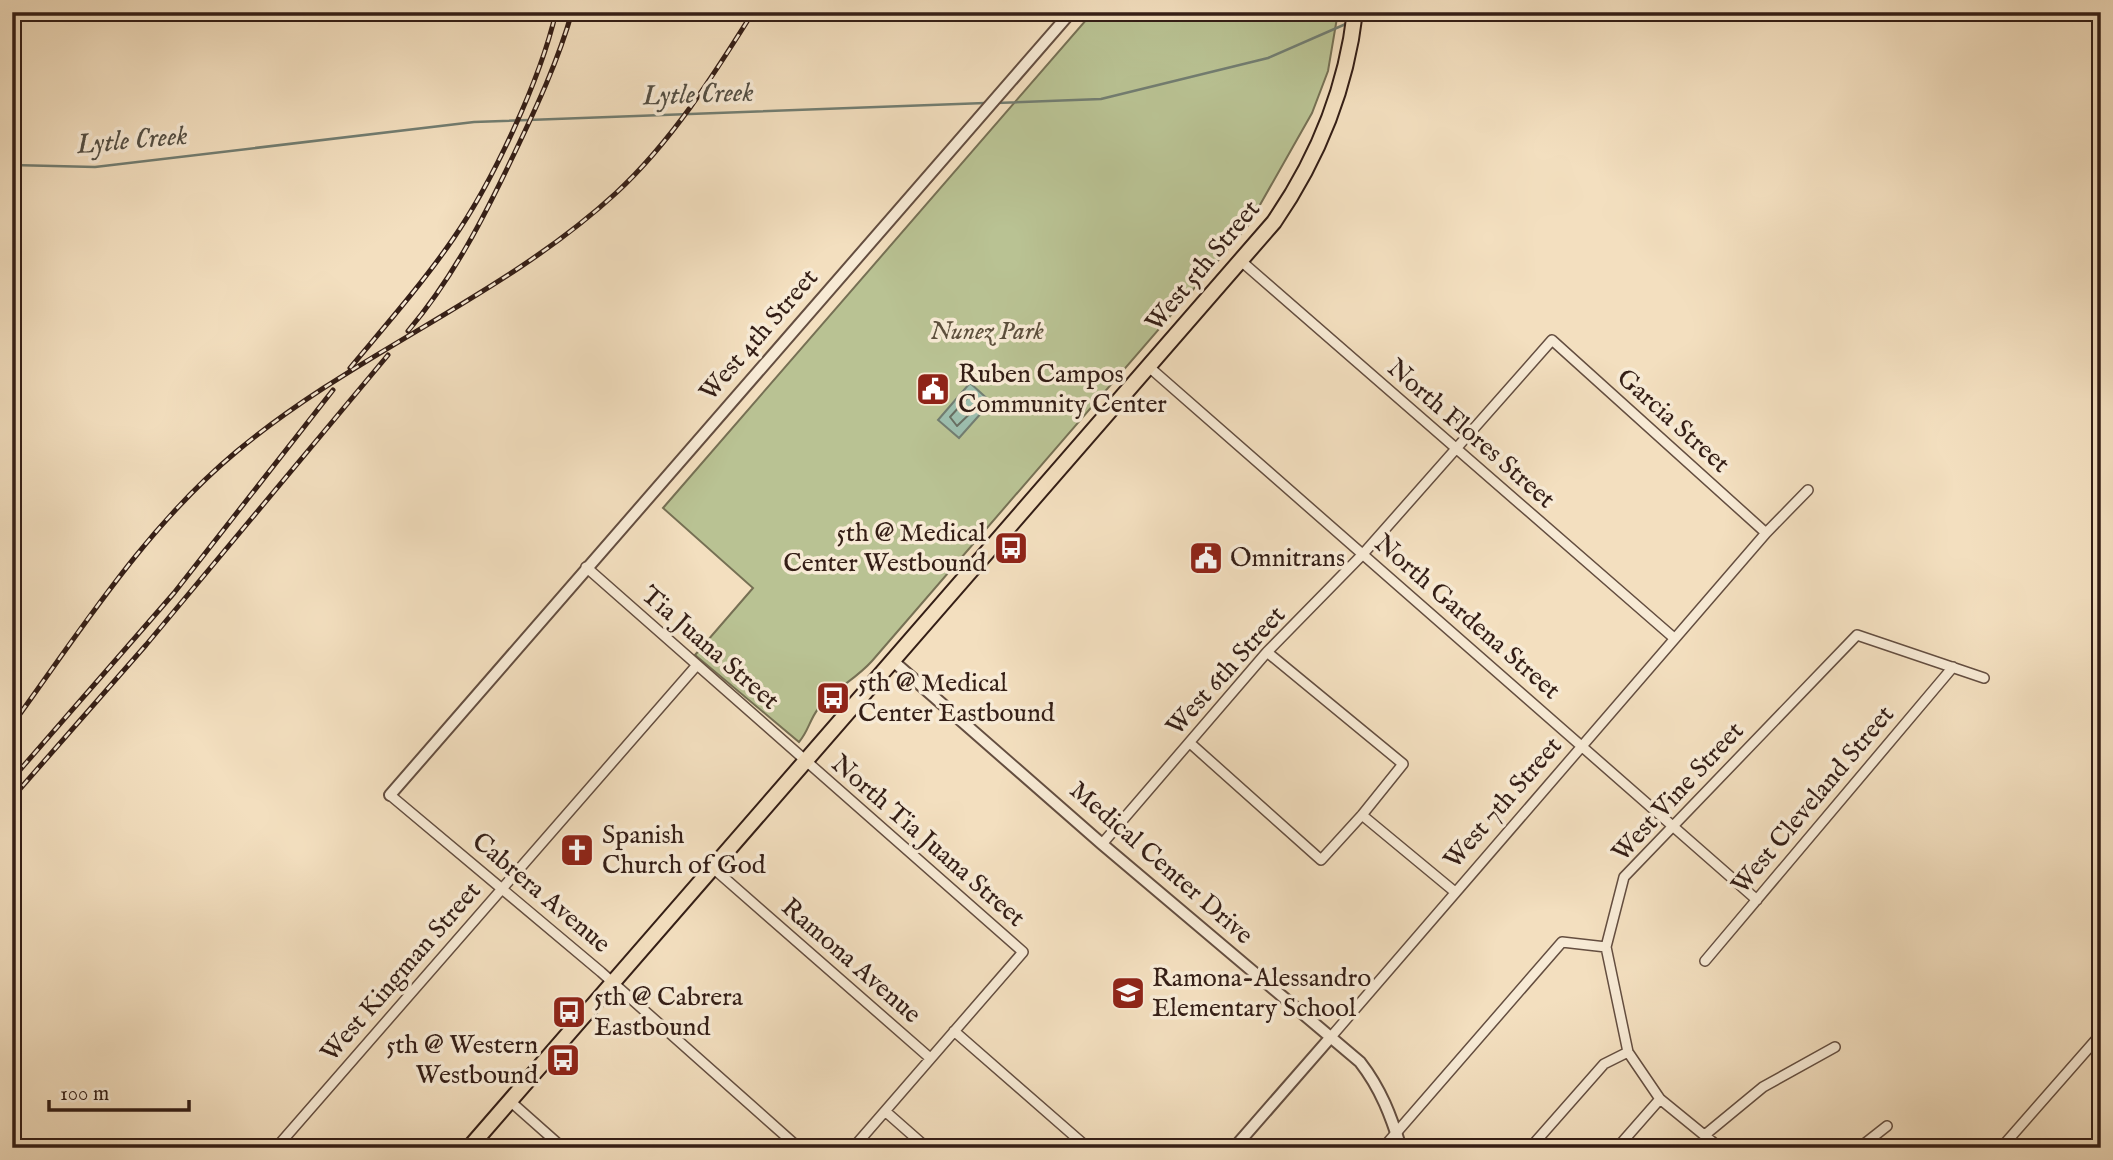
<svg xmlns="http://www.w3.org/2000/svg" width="2113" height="1160" font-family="'IM FELL English',serif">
<rect width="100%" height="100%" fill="#f3dfbf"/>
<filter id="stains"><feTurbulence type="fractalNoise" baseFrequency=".00286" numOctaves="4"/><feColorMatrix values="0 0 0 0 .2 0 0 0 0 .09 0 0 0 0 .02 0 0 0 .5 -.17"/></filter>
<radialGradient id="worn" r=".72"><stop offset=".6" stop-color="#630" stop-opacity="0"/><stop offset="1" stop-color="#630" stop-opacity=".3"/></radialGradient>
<path fill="#b9c293" stroke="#767054" stroke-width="2" d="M1093,12H1338L1328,71L1312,113L1248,226L872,661C854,681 836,687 818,709C810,719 808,732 799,742L695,655L753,588L663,508Z"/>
<path fill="#9cbdad" stroke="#727d71" stroke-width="2" d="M970,383L991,402L959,438L938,420Z"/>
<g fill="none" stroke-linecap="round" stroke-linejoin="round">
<path stroke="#686e62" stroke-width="2" d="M970,395L980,404L957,426L950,417Z"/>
<path stroke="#727d71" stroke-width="2.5" d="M1360,18L1373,12
M996,103L1101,99L1268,58L1348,23
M12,165L95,167L474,122L985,103"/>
<g stroke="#644e40" stroke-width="12">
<path id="minor" d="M1241,261L1674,638
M1149,367L1757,900
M586,567L1023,952L853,1148
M1190,743L1321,860L1362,815L1403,764L1267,652
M390,795L601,972L799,1148
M1362,815L1455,892
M1102,844L1267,652L1363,554L1552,340L1766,533
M713,868L930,1058
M1705,961L1953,667
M954,1031L1088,1148
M1330,1038L1766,533L1808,490
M510,1101L563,1148
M885,1111L927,1148
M1706,1134L1763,1087L1835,1047
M276,1148L697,665
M1383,1148L1562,942L1606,947
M1530,1148L1604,1064L1628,1052
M1617,1148L1660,1099
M1720,1148L1660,1099L1628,1052L1606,947L1624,877L1857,635L1984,678
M1859,1148L1887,1126
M2001,1148L2101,1034"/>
</g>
<g stroke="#644e40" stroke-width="14">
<path id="tertiary" d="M893,661L1102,844L1360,1062C1381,1089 1391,1116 1401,1148
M390,795L1071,12
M1234,1148L1330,1038"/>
</g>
<g stroke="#341e16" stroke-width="18">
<path id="primary" d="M469,1148L1274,222C1318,158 1346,90 1355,12"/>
</g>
<use href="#minor" stroke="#f7ead5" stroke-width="9"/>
<use href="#tertiary" stroke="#f7ead5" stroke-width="10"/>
<use href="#primary" stroke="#f3dfbf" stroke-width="14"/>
<g stroke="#341e16" stroke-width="5">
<path id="rail" d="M408,331C454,277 485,215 515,152C537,106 558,61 572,12
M350,368C385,326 422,284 453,239C493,181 540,81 556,12
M12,725C81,630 145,528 236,452C354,353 503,297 616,193C672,141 713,76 753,12
M12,779L174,593L333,390
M12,798L146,645L388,355"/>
</g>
<use href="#rail" stroke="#f7ead5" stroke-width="2.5" stroke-dasharray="8" stroke-linecap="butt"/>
</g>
<defs>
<g id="civic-square" transform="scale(1.75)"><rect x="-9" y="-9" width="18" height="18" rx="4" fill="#8f2418" stroke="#f7ead5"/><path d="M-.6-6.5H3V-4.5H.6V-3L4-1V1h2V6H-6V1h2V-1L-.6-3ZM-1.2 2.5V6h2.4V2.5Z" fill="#fff"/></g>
<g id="bus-square" transform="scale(1.75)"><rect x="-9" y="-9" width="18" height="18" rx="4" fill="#8f2418" stroke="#f7ead5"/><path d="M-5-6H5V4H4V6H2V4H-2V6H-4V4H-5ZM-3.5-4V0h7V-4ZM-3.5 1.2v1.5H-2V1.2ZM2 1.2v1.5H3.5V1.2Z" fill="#fff"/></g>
<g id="church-square" transform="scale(1.75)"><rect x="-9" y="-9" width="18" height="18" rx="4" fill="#8f2418" stroke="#f7ead5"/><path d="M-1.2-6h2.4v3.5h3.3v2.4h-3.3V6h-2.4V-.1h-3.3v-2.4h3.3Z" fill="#fff"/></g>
<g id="school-square" transform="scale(1.75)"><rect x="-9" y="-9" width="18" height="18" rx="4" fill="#8f2418" stroke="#f7ead5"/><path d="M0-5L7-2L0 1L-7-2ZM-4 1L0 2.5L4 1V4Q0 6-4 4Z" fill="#fff"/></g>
</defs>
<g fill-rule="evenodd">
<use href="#civic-square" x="933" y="389"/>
<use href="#bus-square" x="1011" y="548"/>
<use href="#civic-square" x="1206" y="558"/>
<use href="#bus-square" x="833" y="698"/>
<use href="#church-square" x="577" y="850"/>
<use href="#school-square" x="1128" y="993"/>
<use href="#bus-square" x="569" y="1012"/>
<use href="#bus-square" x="563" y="1060"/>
</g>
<g text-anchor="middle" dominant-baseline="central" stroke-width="7" stroke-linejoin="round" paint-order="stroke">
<g font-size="26" fill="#341e16" stroke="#f7ead5">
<text transform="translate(1203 266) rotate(-50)">West 5th Street</text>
<text transform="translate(759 335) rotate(-49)">West 4th Street</text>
<text transform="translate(1673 421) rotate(42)">Garcia Street</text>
<text transform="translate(1471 434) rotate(41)">North Flores Street</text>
<text transform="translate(1467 617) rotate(41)">North Gardena Street</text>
<text transform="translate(710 648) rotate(41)">Tia Juana Street</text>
<text transform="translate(1226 671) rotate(-48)">West 6th Street</text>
<text transform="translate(1678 792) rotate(-47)">West Vine Street</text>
<text transform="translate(1813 800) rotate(-50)">West Cleveland Street</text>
<text transform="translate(1503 803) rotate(-49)">West 7th Street</text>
<text transform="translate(928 841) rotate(41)">North Tia Juana Street</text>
<text transform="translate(1161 863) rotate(41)">Medical Center Drive</text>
<text transform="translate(541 893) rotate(40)">Cabrera Avenue</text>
<text transform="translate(851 961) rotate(41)">Ramona Avenue</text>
<text transform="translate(401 972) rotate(-49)">West Kingman Street</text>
</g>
<g font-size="26" font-style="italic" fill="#5c4f3c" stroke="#f7ead5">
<text x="987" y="331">Nunez Park</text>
</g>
<g font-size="26" fill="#341e16" stroke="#f7ead5" text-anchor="start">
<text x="958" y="374">Ruben Campos<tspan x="958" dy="30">Community Center</tspan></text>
<text x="986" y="533" text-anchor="end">5th @ Medical<tspan x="986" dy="30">Center Westbound</tspan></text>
<text x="1230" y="558">Omnitrans</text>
<text x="858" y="683">5th @ Medical<tspan x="858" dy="30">Center Eastbound</tspan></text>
<text x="602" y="835">Spanish<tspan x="602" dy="30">Church of God</tspan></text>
<text x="1152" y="978">Ramona-Alessandro<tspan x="1152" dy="30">Elementary School</tspan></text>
<text x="594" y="997">5th @ Cabrera<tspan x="594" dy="30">Eastbound</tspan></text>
<text x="538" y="1045" text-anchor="end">5th @ Western<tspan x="538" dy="30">Westbound</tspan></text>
</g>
<g font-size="28" font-style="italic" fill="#534e43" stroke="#f7ead5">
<text transform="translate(698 95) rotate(-2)">Lytle Creek</text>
<text transform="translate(132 141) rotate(-5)">Lytle Creek</text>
</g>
</g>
<rect width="2113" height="1160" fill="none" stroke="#f3dfbf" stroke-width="42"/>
<rect x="14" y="14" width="2085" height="1132" fill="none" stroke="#341e16" stroke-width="3.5"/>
<rect x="21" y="21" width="2071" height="1118" fill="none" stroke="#341e16" stroke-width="2"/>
<path d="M49 1100v10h140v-10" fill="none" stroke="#341e16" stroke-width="3.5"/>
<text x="60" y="1100" font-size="21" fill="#341e16" stroke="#f7ead5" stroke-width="5" paint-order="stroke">100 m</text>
<rect width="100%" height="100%" filter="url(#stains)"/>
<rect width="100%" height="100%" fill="url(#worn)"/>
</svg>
